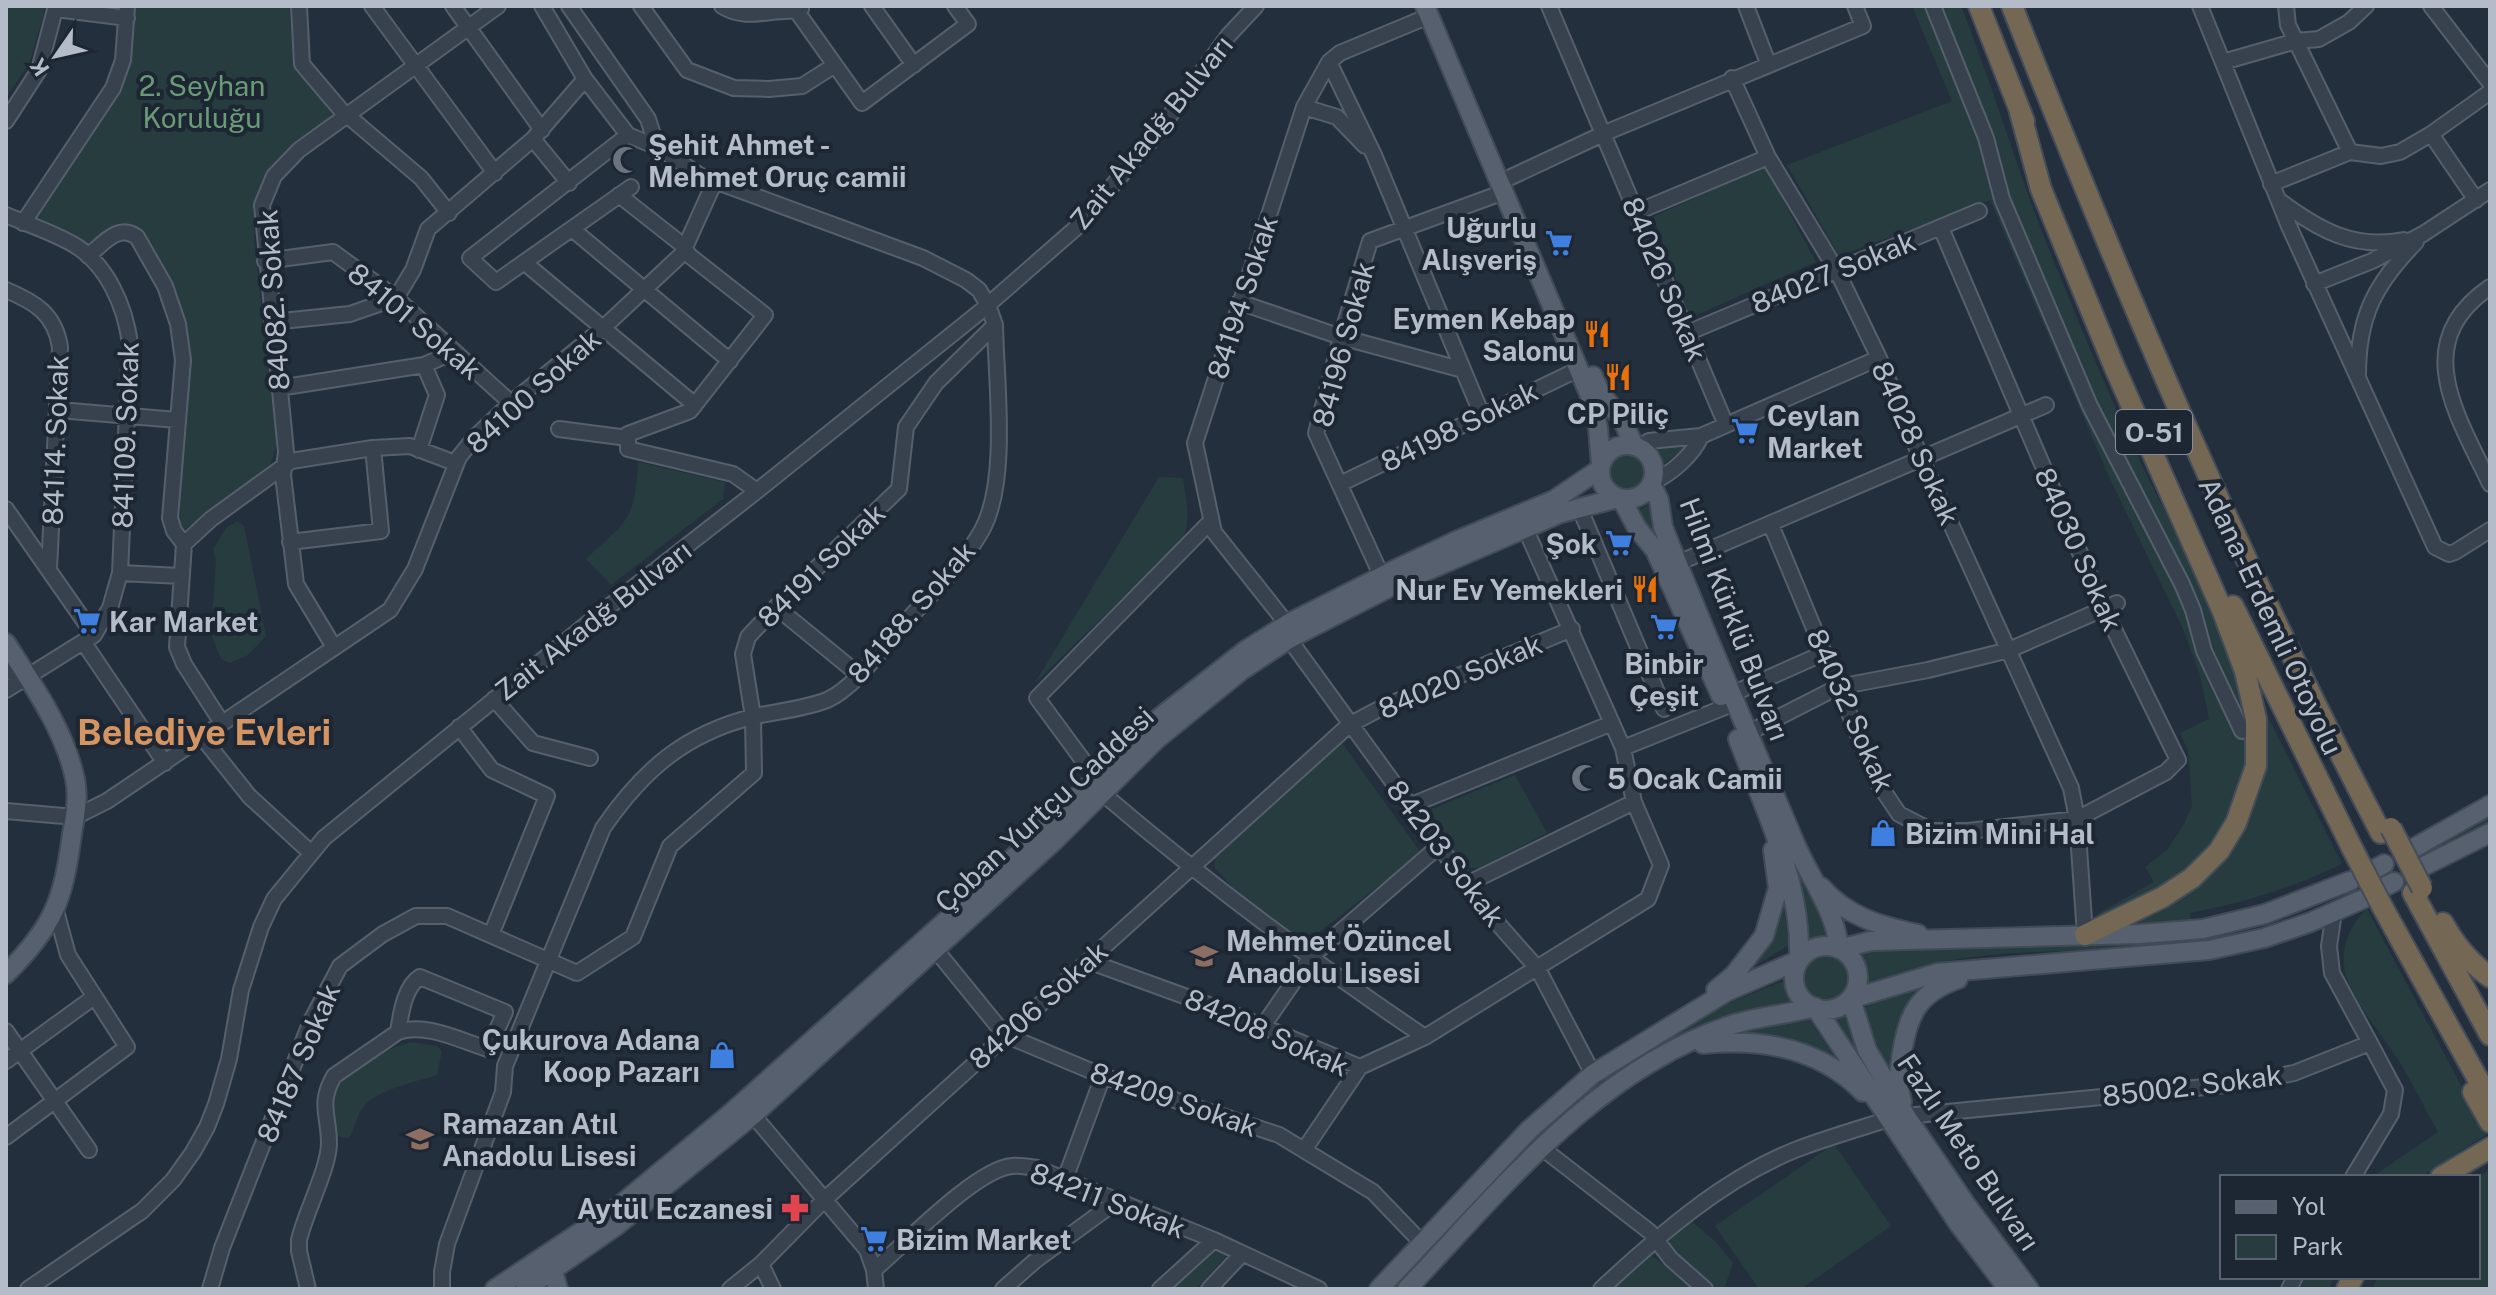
<svg xmlns="http://www.w3.org/2000/svg" width="2496" height="1295" font-family="'Public Sans',sans-serif">
<rect width="100%" height="100%" fill="#242f3e"/>
<path fill="#263c3f" d="M6,6H46L30,62L6,98Z
M127,6H289L295,70L336,113L296,142L269,168L256,200L254,241L277,442L270,467L183,531L180,528L181,431L189,378L183,315L175,291L133,224L118,225L92,250L33,217L109,85Z
M1912,6H1961C1994,88 2018,175 2052,257C2078,320 2104,384 2133,446C2166,520 2263,685 2250,761C2247,779 2239,796 2231,812C2225,824 2219,838 2211,849C2185,883 2137,903 2098,917L2097,914L2154,882L2145,867L2167,850L2183,826L2192,806L2188,751L2180,733L2209,719L2200,675L2183,629L2110,479L1990,200L1839,256L1787,165L1952,101Z
M1765,166L1816,262L1690,318L1653,217Z
M1693,441L1664,464L1657,448Z
M1609 472a19 19 0 1 1 38 0a19 19 0 1 1-38 0Z
M638,462L725,482L723,499L611,585L586,559C627,520 635,522 638,462Z
M1159,477L1183,478C1186,498 1191,520 1183,539L1035,683Z
M1652,502L1800,873L1832,934L1809,939L1797,874L1744,740L1637,512Z
M237,521L244,526L266,636L248,655L230,663L221,659L211,634L216,561L213,549L226,528Z
M2260,701L2342,864C2290,889 2246,902 2190,913L2191,920L2120,925L2228,853Z
M1340,740L1421,853L1304,944L1233,888L1215,868V855Z
M1515,775L1547,833L1480,868C1450,872 1438,836 1424,814L1429,810Z
M2490,814V821L2417,861L2416,857Z
M2354,888C2292,919 2225,940 2156,947C2086,953 2017,948 1948,961C1921,966 1893,978 1867,986L1864,969L1856,951L2103,943Z
M1781,889L1789,945L1736,978Z
M2367,909L2487,1134L2421,1177H2372L2438,1132C2425,1109 2413,1084 2399,1061C2382,1034 2346,995 2344,964C2342,942 2352,923 2367,909Z
M1803 977a23 23 0 1 1 46 0a23 23 0 1 1-46 0Z
M1784,981L1794,1004C1758,1010 1721,1015 1688,1031C1570,1089 1485,1195 1396,1289H1390C1444,1232 1496,1171 1553,1116C1618,1054 1701,1012 1784,981Z
M1933,982L1891,1080C1878,1059 1859,1035 1865,1008L1880,998Z
M1851,1015L2022,1289H2017L1885,1102L1834,1018Z
M1809,1019L1839,1064L1723,1035Z
M410,1042L437,1046L442,1051L437,1075C418,1081 378,1090 365,1105C358,1113 355,1125 351,1135L348,1138C337,1137 333,1135 330,1124C327,1114 327,1097 334,1087C345,1070 390,1047 410,1042Z
M1834,1144L1891,1226L1801,1289H1759L1715,1226Z
M2490,1170V1289H2372L2378,1277H2478L2477,1177Z
M1688,1218L1716,1242L1733,1263L1724,1289H1715L1664,1248L1663,1233Z
M1217,1250L1227,1255L1196,1289H1173Z
M1645,1255L1652,1256L1697,1289H1605Z
M2305,1277H2334L2329,1289H2301Z"/>
<g fill="none" stroke-linecap="round" stroke-linejoin="round">
<g stroke="#565f6c" stroke-width="18">
<path id="minor" d="M299,6L302,64L341,110L421,178L449,213
M372,6L495,173
M453,6L542,130
M569,6L648,119L657,147
M641,6L687,70L734,88L769,89L802,86L835,65
M722,6C747,22 771,8 797,11L801,9
M793,6L862,103L968,24L955,6
M872,6L914,65
M1549,6L1726,425
M1746,6L1768,63
M1933,6L1986,138L2002,199L2090,406L2182,584L2193,610L2204,651L2242,731
M2200,6L2288,224L2435,547L2449,554L2455,552L2490,530
M2286,6L2288,25L2350,152
M2431,6L2490,83
M56,9L127,18
M2223,62L2296,41L2319,39L2349,22L2366,6
M1732,78L1768,157L1837,271L1879,358L1921,458L2071,788L2077,819L2085,935
M1304,107L1337,117L1365,146
M6,121L39,70L56,6
M628,135L470,258L496,282L631,187
M533,139L569,183
M1511,177L1605,133L1863,26L1855,6
M2271,184L2350,152L2381,156L2400,152L2431,134
M619,195L680,243L690,256L765,315L690,411L628,434V449L733,474L757,491
M2476,200L2431,134L2490,92
M2280,201C2319,230 2354,250 2404,240
M1637,212L1768,157
M6,215C29,225 55,233 76,246C108,266 125,307 130,343L120,573
M23,223L113,88L123,60L127,6
M572,229L730,361
M88,256C103,244 118,223 137,237L165,286L178,324L183,360L170,518L174,531L184,544
M265,261L333,252L396,298L511,403
M525,263L695,405
M2314,284L2372,261L2423,234L2490,190
M2490,287C2408,343 2458,416 2490,484
M6,290C35,302 55,314 60,347L49,569
M1239,302L1341,337L1463,370L1482,415L1374,155L1329,62
M272,322L350,314L396,298L413,270L428,229L533,139L585,79
M1687,333L1979,211
M2358,375C2358,316 2375,284 2416,242
M279,388L424,365L454,352
M59,410L177,420
M559,429L628,438
M1639,447L1649,441L1701,436L1879,358
M419,450L437,395L424,365
M1653,482C1671,474 1694,454 1701,436
M1340,484L1579,369
M6,509L94,635
M1580,509L1664,709
M1771,525L1878,783L1899,814L1932,831H1968L2077,819L2166,772L2178,760L2104,609L1941,228
M1525,528L1623,748L1725,707
M290,542L381,531L373,448
M184,544L211,519L291,461L373,448L410,446L455,463
M184,544L177,647L184,664L222,723
M1678,563L2046,405
M1382,577L1316,433L1341,337L1370,241L1504,192
M776,607L858,674
M1287,624L1214,532L1195,443L1304,107L1329,62L1340,53L1429,16
M1289,639L1485,909L1538,969L1593,1074
M84,643L165,763
M334,647L296,584L283,475L286,452L262,205L274,176L299,150L498,6
M6,669L22,680
M6,690L94,635L110,608L120,573L181,576
M1732,694L1824,653
M494,699L533,743L590,758
M459,727L492,770L547,796L491,935
M1748,733L1838,687L1928,670L2009,650L2117,603
M202,737L249,796L311,853
M1096,778L1037,698L1211,521
M1102,793C1205,881 1313,962 1425,1037L1648,899L1661,865L1634,802
M1409,806L1612,723
M6,811L75,817L107,801L390,610L415,569L459,457L476,436L511,403L602,329L682,254L715,181
M1467,884L1634,802L1623,748
M2334,912L2329,946L2332,973L2370,1043
M935,949L1005,1035L1103,1076L1279,1135L1373,1192L1422,1243
M1088,961L1228,1012L1360,1067
M1263,1026L1310,958L1439,846
M6,1031L89,1150
M6,1061L94,997
M1360,1067L1425,1037
M753,1115L867,1250L874,1270L876,1289
M1906,1116L2236,1084L2294,1073L2370,1043L2395,1090L2391,1114L2353,1177
M6,1137L127,1047L68,955L56,911
M1542,1148L1650,1232L1671,1259L1705,1289
M1304,1150L1360,1067
M1065,1179L1103,1076
M761,1264L773,1289
M874,1270C904,1245 976,1169 1012,1166C1020,1165 1030,1167 1037,1168L1214,1240L1319,1289
M28,1289L142,1211L173,1180L193,1152L207,1127L216,1104L229,1059L241,990L261,927L274,899L324,838L593,619L757,491L981,311L1077,227L1155,136L1228,36L1256,6
M210,1289L222,1248L311,1021L340,966L383,934L416,916H447L577,973L633,937L670,846L754,773L753,717L743,654L748,637L776,607L899,489L906,427L936,383L995,325
M308,1289L299,1251V1240C305,1213 329,1168 329,1143C329,1115 318,1104 334,1076L398,1032C426,1022 461,1041 488,1049L505,1012L420,977C404,987 401,1014 398,1032
M442,1289V1272L447,1244L503,1092L505,1066L603,828C643,770 685,733 756,716C779,711 804,709 827,700C853,689 881,650 900,628C928,597 962,566 982,530C1009,481 996,382 995,325L988,305L979,290L966,280L923,258L701,176L657,147L628,135L585,79L542,6
M730,1289L761,1264L824,1200L1349,725L1383,707L1572,629
M1003,1289L1036,1260L1117,1201
M1160,1289L1214,1240
M1209,1289L1242,1254
M1601,1289C1658,1236 1721,1180 1795,1150C1826,1138 1858,1129 1889,1119
M2289,1289L2295,1277"/>
</g>
<g stroke="#414a57" stroke-width="22">
<path id="major" d="M1425,6L1590,396L1598,428L1601,465
M1593,376L1600,392L1623,421L1634,446
M1600 472a27 27 0 1 1 54 0a27 27 0 1 1-54 0Z
M1652,486L1659,500L1663,527C1705,633 1750,738 1795,843C1809,877 1836,911 1839,949
M1622,500L1637,528L1655,550L1721,696
M6,643C33,685 65,731 75,779C79,798 75,816 72,834C63,901 54,926 6,974
M1738,739C1765,811 1802,882 1799,960
M2412,849L2490,805
M2424,866L2490,833
M2375,869L2384,864
M1821,887C1847,917 1881,926 1918,934
M2384,887L2394,882
M1794 978a32 32 0 1 1 64 0a32 32 0 1 1-64 0Z
M1839,949L1871,941L2140,934L2203,929L2265,914L2350,881
M1716,990L1734,975L1764,936L1778,888L1773,850
M1851,999L1937,973L2209,950L2264,938L2311,922L2363,899
M1851,999L1867,1050L1906,1116L1965,1203L2029,1289
M1815,1007L1958,1223L2008,1289
M1703,1044C1763,1038 1820,1048 1863,1092
M1902,1102C1897,1082 1899,1072 1902,1053C1908,1013 1919,993 1958,979
M540,1269L555,1278L558,1289
M495,1289L618,1207L730,1114L968,901L1159,718L1246,650L1289,623L1392,571L1456,541L1554,500L1600,469
M525,1289L616,1226L753,1115L1054,841L1157,739L1242,670L1289,639L1394,585L1561,513L1618,498
M1379,1289L1529,1130L1593,1074L1726,992L1799,960
M1407,1289C1502,1189 1595,1070 1731,1025C1758,1016 1787,1015 1815,1007"/>
</g>
<g stroke="#434c59" stroke-width="24">
<path id="highway" d="M1979,6L2024,121
M2012,6C2122,286 2242,567 2381,833
M2020,112L2041,189L2114,366L2223,612L2245,671L2256,719V766L2236,823L2219,851L2192,878L2163,897L2085,935
M2233,606L2352,848
M2413,893L2490,1035
M2383,908L2490,1101
M2443,923C2455,945 2470,963 2490,977
M2473,1092L2490,1122
M2441,1177L2490,1148
M2347,1289L2353,1277"/>
</g>
<use href="#minor" stroke="#38414e" stroke-width="14"/>
<use href="#major" stroke="#56606e" stroke-width="18"/>
<use href="#highway" stroke="#746855" stroke-width="20"/>
<g stroke="#434c59" stroke-width="24" stroke-linecap="butt">
<path id="highway-bridge" d="M2391,828L2422,888
M2352,848L2383,908"/>
</g>
<use href="#highway-bridge" stroke="#746855" stroke-width="20"/>
</g>
<defs>
<g id="mosque-bare" transform="scale(2.16)"><path d="M3.5-4.9A6 6 0 1 0 3.5 4.9A5 5 0 1 1 3.5-4.9Z" fill="#6b7280" stroke="#1d2633" stroke-width="2.5" paint-order="stroke"/></g>
<g id="supermarket-bare" transform="scale(2.16)"><path d="M-6-5.5h2.5l.6 2H6L4.5 2H-2.5L-4.4-4H-6ZM-1.5 3.2a1.3 1.3 0 1 0 .1 0ZM3 3.2a1.3 1.3 0 1 0 .1 0Z" fill="#3f7fe0" stroke="#1d2633" stroke-width="2.5" paint-order="stroke"/></g>
<g id="restaurant-bare" transform="scale(2.16)"><path d="M-5-6h1v4h1v-4h1v4h1v-4h1v5L-1.5 .5V6h-2V.5L-5-1ZM5-6V6H3V1.5H1.5Q1.5-4 5-6Z" fill="#e8710a" stroke="#1d2633" stroke-width="2.5" paint-order="stroke"/></g>
<g id="shop-bare" transform="scale(2.16)"><path d="M-5-2.5h2.3a2.7 3.5 0 0 1 5.4 0H5L5.5 6h-11ZM-1.5-2.5h3a1.5 2.3 0 0 0-3 0Z" fill="#3f7fe0" stroke="#1d2633" stroke-width="2.5" paint-order="stroke"/></g>
<g id="school-bare" transform="scale(2.16)"><path d="M0-5L7-2L0 1L-7-2ZM-4 1L0 2.5L4 1V4Q0 6-4 4Z" fill="#8d6e63" stroke="#1d2633" stroke-width="2.5" paint-order="stroke"/></g>
<g id="pharmacy-bare" transform="scale(2.16)"><path d="M-2-6h4v4h4v4h-4v4h-4v-4h-4v-4h4Z" fill="#e0444e" stroke="#1d2633" stroke-width="2.5" paint-order="stroke"/></g>
</defs>
<g fill-rule="evenodd">
<use href="#mosque-bare" x="626" y="160"/>
<use href="#supermarket-bare" x="1559" y="243"/>
<use href="#restaurant-bare" x="1597" y="334"/>
<use href="#restaurant-bare" x="1618" y="377"/>
<use href="#supermarket-bare" x="1745" y="431"/>
<use href="#supermarket-bare" x="1619" y="543"/>
<use href="#restaurant-bare" x="1645" y="589"/>
<use href="#supermarket-bare" x="87" y="621"/>
<use href="#supermarket-bare" x="1664" y="627"/>
<use href="#mosque-bare" x="1585" y="778"/>
<use href="#shop-bare" x="1883" y="833"/>
<use href="#school-bare" x="1204" y="956"/>
<use href="#shop-bare" x="722" y="1055"/>
<use href="#school-bare" x="420" y="1139"/>
<use href="#pharmacy-bare" x="795" y="1208"/>
<use href="#supermarket-bare" x="874" y="1239"/>
</g>
<g text-anchor="middle" dominant-baseline="central" stroke-width="8" stroke-linejoin="round" paint-order="stroke">
<rect fill="#1d2633" stroke="#878f9c" stroke-width="2" x="2116" y="410" width="76" height="44" rx="6"/>
<g font-size="26" font-weight="bold" fill="#b4bcc9">
<text x="2154" y="432">O-51</text>
</g>
<g font-size="28" fill="#6b9a76" stroke="#1d2633">
<text x="202" y="85">2. Seyhan<tspan x="202" dy="32">Koruluğu</tspan></text>
</g>
<g font-size="28" fill="#b4bcc9" stroke="#1d2633">
<text transform="translate(1151 132) rotate(-51)">Zait Akadğ Bulvarı</text>
<text transform="translate(1833 272) rotate(-22)">84027 Sokak</text>
<text transform="translate(1665 279) rotate(67)">84026 Sokak</text>
<text transform="translate(1242 297) rotate(-72)">84194 Sokak</text>
<text transform="translate(273 300) rotate(-94)">84082. Sokak</text>
<text transform="translate(415 321) rotate(40)">84101 Sokak</text>
<text transform="translate(1343 344) rotate(-75)">84196 Sokak</text>
<text transform="translate(533 391) rotate(-42)">84100 Sokak</text>
<text transform="translate(1459 426) rotate(-26)">84198 Sokak</text>
<text transform="translate(125 435) rotate(-88)">841109. Sokak</text>
<text transform="translate(55 440) rotate(-88)">84114. Sokak</text>
<text transform="translate(1916 443) rotate(66)">84028 Sokak</text>
<text transform="translate(2079 549) rotate(66)">84030 Sokak</text>
<text transform="translate(821 565) rotate(-44)">84191 Sokak</text>
<text transform="translate(911 612) rotate(-49)">84188. Sokak</text>
<text transform="translate(2271 616) rotate(65)">Adana-Erdemli Otoyolu</text>
<text transform="translate(1735 619) rotate(69)">Hilmi Kürklü Bulvarı</text>
<text transform="translate(593 620) rotate(-38)">Zait Akadğ Bulvarı</text>
<text transform="translate(1460 676) rotate(-23)">84020 Sokak</text>
<text transform="translate(1851 710) rotate(66)">84032 Sokak</text>
<text transform="translate(1044 809) rotate(-43)">Çoban Yurtçu Caddesi</text>
<text transform="translate(1446 853) rotate(53)">84203 Sokak</text>
<text transform="translate(1038 1005) rotate(-42)">84206 Sokak</text>
<text transform="translate(1267 1032) rotate(24)">84208 Sokak</text>
<text transform="translate(298 1063) rotate(-67)">84187 Sokak</text>
<text transform="translate(2192 1085) rotate(-7)">85002. Sokak</text>
<text transform="translate(1174 1099) rotate(19)">84209 Sokak</text>
<text transform="translate(1969 1152) rotate(56)">Fazlı Meto Bulvarı</text>
<text transform="translate(1108 1200) rotate(21)">84211 Sokak</text>
</g>
<g font-size="28" font-weight="bold" fill="#b4bcc9" stroke="#1d2633" text-anchor="start">
<text x="648" y="144">Şehit Ahmet -<tspan x="648" dy="32">Mehmet Oruç camii</tspan></text>
<text x="1537" y="227" text-anchor="end">Uğurlu<tspan x="1537" dy="32">Alışveriş</tspan></text>
<text x="1575" y="318" text-anchor="end">Eymen Kebap<tspan x="1575" dy="32">Salonu</tspan></text>
<text x="1618" y="413" text-anchor="middle">CP Piliç</text>
<text x="1767" y="415">Ceylan<tspan x="1767" dy="32">Market</tspan></text>
<text x="1597" y="543" text-anchor="end">Şok</text>
<text x="1623" y="589" text-anchor="end">Nur Ev Yemekleri</text>
<text x="109" y="621">Kar Market</text>
<text x="1664" y="663" text-anchor="middle">Binbir<tspan x="1664" dy="32">Çeşit</tspan></text>
<text x="1607" y="778">5 Ocak Camii</text>
<text x="1905" y="833">Bizim Mini Hal</text>
<text x="1226" y="940">Mehmet Özüncel<tspan x="1226" dy="32">Anadolu Lisesi</tspan></text>
<text x="700" y="1039" text-anchor="end">Çukurova Adana<tspan x="700" dy="32">Koop Pazarı</tspan></text>
<text x="442" y="1123">Ramazan Atıl<tspan x="442" dy="32">Anadolu Lisesi</tspan></text>
<text x="773" y="1208" text-anchor="end">Aytül Eczanesi</text>
<text x="896" y="1239">Bizim Market</text>
</g>
<g font-size="36" font-weight="bold" fill="#d59563" stroke="#1d2633">
<text x="204" y="732">Belediye Evleri</text>
</g>
</g>
<rect width="2496" height="1295" fill="none" stroke="#b4bcc9" stroke-width="16"/>
<rect x="2220" y="1175" width="260" height="104" fill="#1d2633" stroke="#59626f" stroke-width="2"/>
<rect x="2236" y="1201" width="40" height="12" fill="#56606e" stroke="#59626f" stroke-width="2"/>
<text x="2292" y="1215" font-size="24" fill="#b4bcc9">Yol</text>
<rect x="2236" y="1235" width="40" height="24" fill="#263c3f" stroke="#59626f" stroke-width="2"/>
<text x="2292" y="1255" font-size="24" fill="#b4bcc9">Park</text>
<g transform="translate(56 56) rotate(236)" stroke="#1d2633" stroke-width="6" paint-order="stroke">
<path d="M0-6L14 30L0 20L-14 30Z" fill="#b4bcc9"/>
<text y="-12" font-size="22" font-weight="bold" text-anchor="middle" fill="#b4bcc9">K</text>
</g>
</svg>
